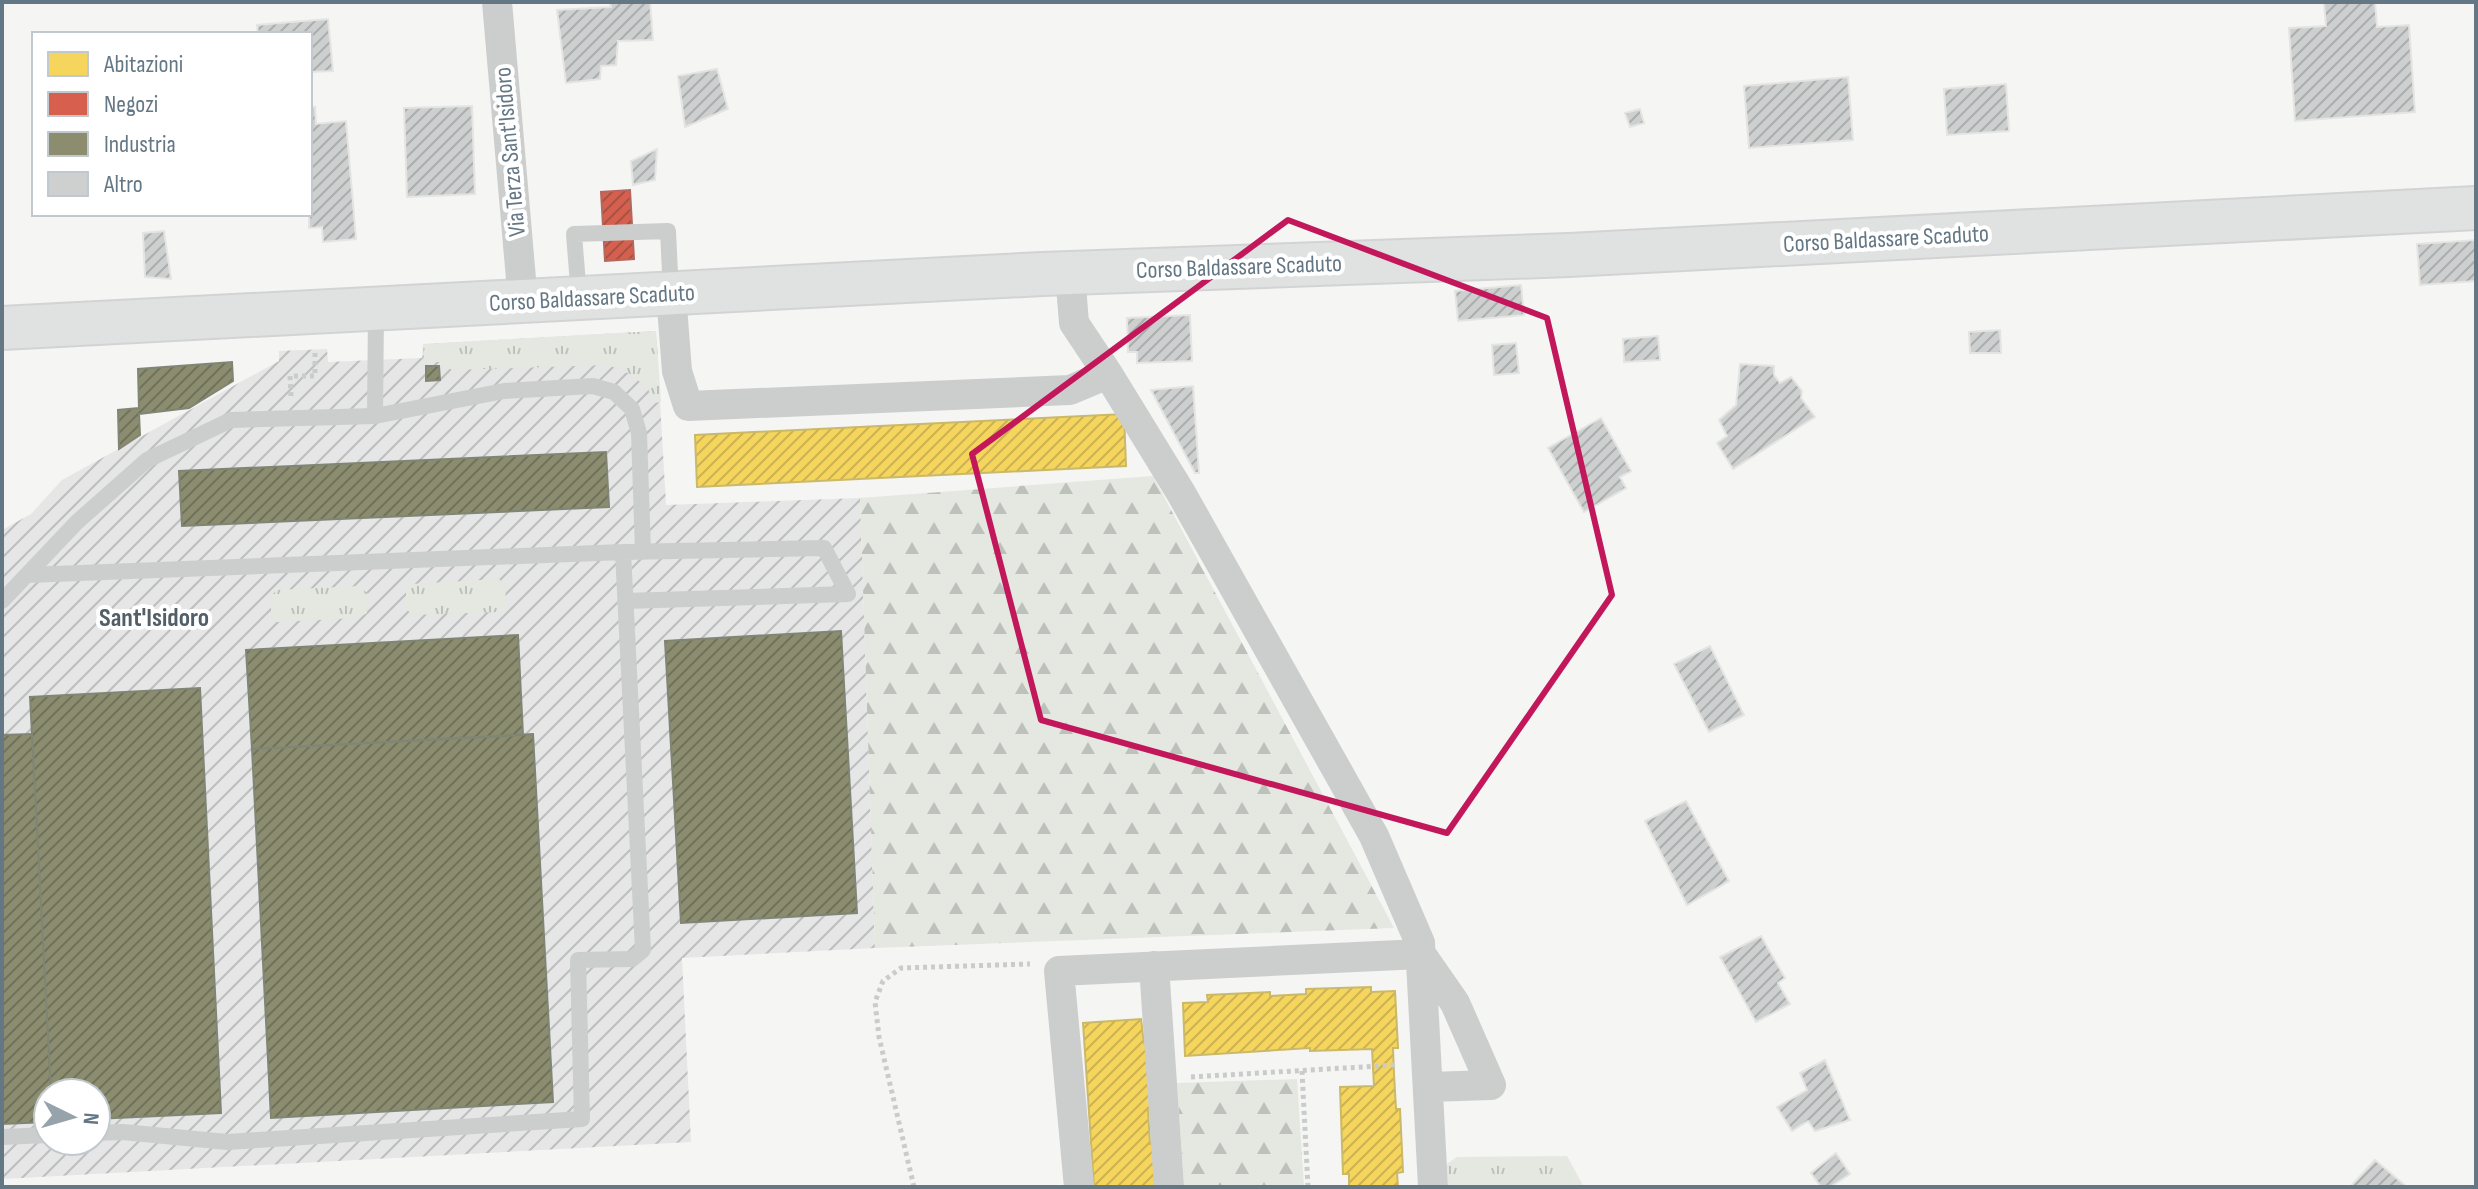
<svg xmlns="http://www.w3.org/2000/svg" width="2478" height="1189" font-family="'Sofia Sans Condensed',sans-serif">
<defs>
<pattern id="industrial-furrows" width="10" height="10" patternUnits="userSpaceOnUse" patternTransform="scale(2)"><rect width="10" height="10" fill="#e5e6e5"/><path d="M-1 1l2-2M0 10L10 0M9 11l2-2" fill="none" stroke="#bdbfbf"/></pattern>
<pattern id="grass-tufts" width="24" height="20" patternUnits="userSpaceOnUse" patternTransform="scale(2)"><rect width="24" height="20" fill="#e4e8e1"/><path d="M3 7l-1-3M5 7V3M7 7l1-3M15 17l-1-3M17 17v-4M19 17l1-3" fill="none" stroke="#bcc1bc"/></pattern>
<pattern id="forest-firs" width="22" height="20" patternUnits="userSpaceOnUse" patternTransform="scale(2)"><rect width="22" height="20" fill="#e4e8e1"/><path d="M5 1l3.5 6h-7zM16 11l3.5 6h-7z" fill="#bcc1bc"/></pattern>
<pattern id="homes-hatch" width="6" height="6" patternUnits="userSpaceOnUse" patternTransform="scale(2)"><rect width="6" height="6" fill="#f6d55c"/><path d="M-1 1l2-2M0 6l6-6M5 7l2-2" fill="none" stroke="#cbb252"/></pattern>
<pattern id="shops-hatch" width="6" height="6" patternUnits="userSpaceOnUse" patternTransform="scale(2)"><rect width="6" height="6" fill="#d6604d"/><path d="M-1 1l2-2M0 6l6-6M5 7l2-2" fill="none" stroke="#a85144"/></pattern>
<pattern id="industry-hatch" width="6" height="6" patternUnits="userSpaceOnUse" patternTransform="scale(2)"><rect width="6" height="6" fill="#8c8c6e"/><path d="M-1 1l2-2M0 6l6-6M5 7l2-2" fill="none" stroke="#70725c"/></pattern>
<pattern id="building-hatch" width="6" height="6" patternUnits="userSpaceOnUse" patternTransform="scale(2)"><rect width="6" height="6" fill="#ced0d0"/><path d="M-1 1l2-2M0 6l6-6M5 7l2-2" fill="none" stroke="#abaeae"/></pattern>
</defs>
<rect width="100%" height="100%" fill="#f5f5f3"/>
<path fill="url(#industrial-furrows)" fill-rule="evenodd" d="M656,331L666,505L860,498L875,948L682,958L691,1142L2,1179V530L31,514L62,480L279,361V351L327,349L328,362L422,358L423,344ZM48,1093H96V1141H48Z"/>
<path fill="url(#grass-tufts)" d="M656,331L661,402L654,403L648,389L632,375L608,365L452,370L439,362H424L423,344Z
M499,579L505,585L506,607L498,612L413,615L406,609V590L411,584Z
M359,586L368,594L367,613L358,618L277,622L271,617V597L276,590Z
M1567,1156L1584,1187H1448L1447,1164L1457,1157Z"/>
<path fill="url(#forest-firs)" d="M1153,476L1394,928L875,948L860,498Z
M1297,1079L1304,1187H1184L1177,1083Z"/>
<path fill="url(#homes-hatch)" stroke="#cab968" stroke-width="2" d="M1124,414L1126,466L697,487L695,435Z
M1371,987V992L1395,991L1398,1048H1393L1394,1074L1396,1109H1400L1403,1172L1397,1173L1398,1187H1349V1174H1343L1340,1087L1374,1086L1372,1049L1310,1051V1048L1185,1056L1183,1003L1208,1002L1207,995L1270,992V996L1306,994V989Z
M1141,1019L1144,1043L1149,1042L1154,1110H1148L1150,1144H1156L1159,1187H1094L1083,1023Z"/>
<path fill="url(#shops-hatch)" stroke="#b4675e" stroke-width="2" d="M630,190L634,259L605,261L601,192Z"/>
<path fill="url(#industry-hatch)" stroke="#808675" stroke-width="2" d="M232,362L233,381L189,408L139,414L140,435L119,449L118,410L139,408L138,369Z
M426,366H439L440,380L426,381Z
M606,452L609,507L182,526L179,471Z
M841,631L857,913L681,923L665,641Z
M518,635L523,735L252,749L246,650Z
M200,688L221,1113L96,1119V1093H51L30,697Z
M32,734L51,1093H48V1122L2,1124V735Z
M533,734L553,1102L271,1118L252,749Z"/>
<path fill="url(#building-hatch)" stroke="#e4e4e2" stroke-width="2" d="M610,2H650L653,40L618,41L616,65L601,66L600,79L566,83L557,10L611,7Z
M2375,2L2377,27L2409,25L2415,112L2295,121L2289,28L2326,26L2324,3Z
M328,19L333,71L310,72V34H258L257,25Z
M717,69L728,109L685,127L678,76Z
M1848,77L1853,140L1749,148L1744,86Z
M2006,84L2009,131L1947,135L1944,89Z
M472,106L475,194L407,197L404,108Z
M310,107H315L316,124L346,121L356,239L323,242L322,227L309,228Z
M1640,109L1644,123L1630,127L1625,113Z
M657,149L655,180L633,185L631,161Z
M164,231L171,279L145,277L143,233Z
M2476,240V281L2420,285L2417,244Z
M1521,285L1524,315L1458,321L1455,291Z
M1190,315L1192,361L1137,363V352H1128L1127,318Z
M2000,330L2001,353H1970L1969,332Z
M1658,336L1660,360L1624,362L1623,339Z
M1516,343L1519,373L1494,375L1492,345Z
M1740,364L1774,366V375L1780,383L1791,377L1802,391L1801,398L1815,417L1733,469L1717,443L1727,436L1719,420L1736,405Z
M1193,386L1199,473H1195L1151,390Z
M1601,418L1631,471L1620,477L1626,488L1584,512L1548,448Z
M1710,646L1744,715L1709,732L1674,664Z
M1686,801L1729,881L1687,905L1645,821Z
M1761,936L1785,978L1778,983L1790,1004L1756,1022L1720,957Z
M1825,1060L1850,1120L1815,1131L1808,1121L1792,1131L1777,1107L1807,1090L1800,1073Z
M1836,1153L1850,1174L1830,1187H1821L1811,1173Z
M2375,1160L2407,1187H2350Z"/>
<g fill="none" stroke-linecap="round" stroke-linejoin="round">
<g stroke="#d2d3d4" stroke-width="46">
<path id="secondary" d="M2,328L1042,274L1569,255L2476,208"/>
</g>
<path stroke="#cacbcb" stroke-width="5" stroke-dasharray="4 4" stroke-linecap="butt" d="M291,396L290,376H315V349
M1302,1071L1308,1187
M1191,1077L1396,1065
M914,1187L879,1037L875,1002L883,981L901,968L1030,964"/>
<path stroke="#cccece" stroke-width="16" d="M579,297L574,234L668,231L671,294
M375,416L504,391L593,386L614,392L632,409L639,433L643,552
M27,575L623,552
M2,601L77,522L147,460L231,420L375,416L376,311
M96,1133L123,1132L227,1142L582,1119L578,960L632,959L643,950L623,552L824,548L848,594L625,601
M2,1137L48,1135"/>
<path stroke="#cccece" stroke-width="30" d="M497,2L523,302
M1070,273L1074,323L1108,374L1181,493L1374,836L1420,943L1433,1187
M671,294L677,371L688,406L1070,390L1108,374
M1154,966L1169,1187
M1079,1187L1059,971L1421,954L1455,1003L1491,1085L1429,1087"/>
<use href="#secondary" stroke="#e0e1e1" stroke-width="42"/>
</g>
<path fill="none" stroke="#c2185b" stroke-width="6" stroke-linejoin="round" d="M1288,220L1547,318L1612,595L1447,833L1041,720L972,454Z"/>
<g text-anchor="middle" dominant-baseline="central" stroke-width="8" stroke-linejoin="round" paint-order="stroke">
<g font-size="24" fill="#647784" stroke="#fff">
<text transform="translate(510 152) rotate(-95)">Via Terza Sant'Isidoro</text>
<text transform="translate(1886 239) rotate(-3)">Corso Baldassare Scaduto</text>
<text transform="translate(1239 267) rotate(-2)">Corso Baldassare Scaduto</text>
<text transform="translate(592 298) rotate(-3)">Corso Baldassare Scaduto</text>
</g>
<g font-size="26" font-weight="bold" fill="#525f69" stroke="#fff">
<text x="154" y="618">Sant'Isidoro</text>
</g>
</g>
<rect width="2478" height="1189" fill="none" stroke="#647784" stroke-width="8"/>
<rect x="32" y="32" width="280" height="184" fill="#ffffff" stroke="#c1c9ce" stroke-width="2"/>
<rect x="48" y="52" width="40" height="24" fill="#f6d55c" stroke="#c1c9ce" stroke-width="2"/>
<text x="104" y="72" font-size="24" fill="#647784">Abitazioni</text>
<rect x="48" y="92" width="40" height="24" fill="#d6604d" stroke="#c1c9ce" stroke-width="2"/>
<text x="104" y="112" font-size="24" fill="#647784">Negozi</text>
<rect x="48" y="132" width="40" height="24" fill="#8c8c6e" stroke="#c1c9ce" stroke-width="2"/>
<text x="104" y="152" font-size="24" fill="#647784">Industria</text>
<rect x="48" y="172" width="40" height="24" fill="#ced0d0" stroke="#c1c9ce" stroke-width="2"/>
<text x="104" y="192" font-size="24" fill="#647784">Altro</text>
<g transform="translate(72 1117) rotate(95)"><circle r="38" fill="#ffffff" stroke="#c1c9ce" stroke-width="2"/>
<path d="M0-6L14 30L0 20L-14 30Z" fill="#97a3ab"/>
<text y="-12" font-size="22" font-weight="bold" text-anchor="middle" fill="#647784">N</text>
</g>
</svg>
